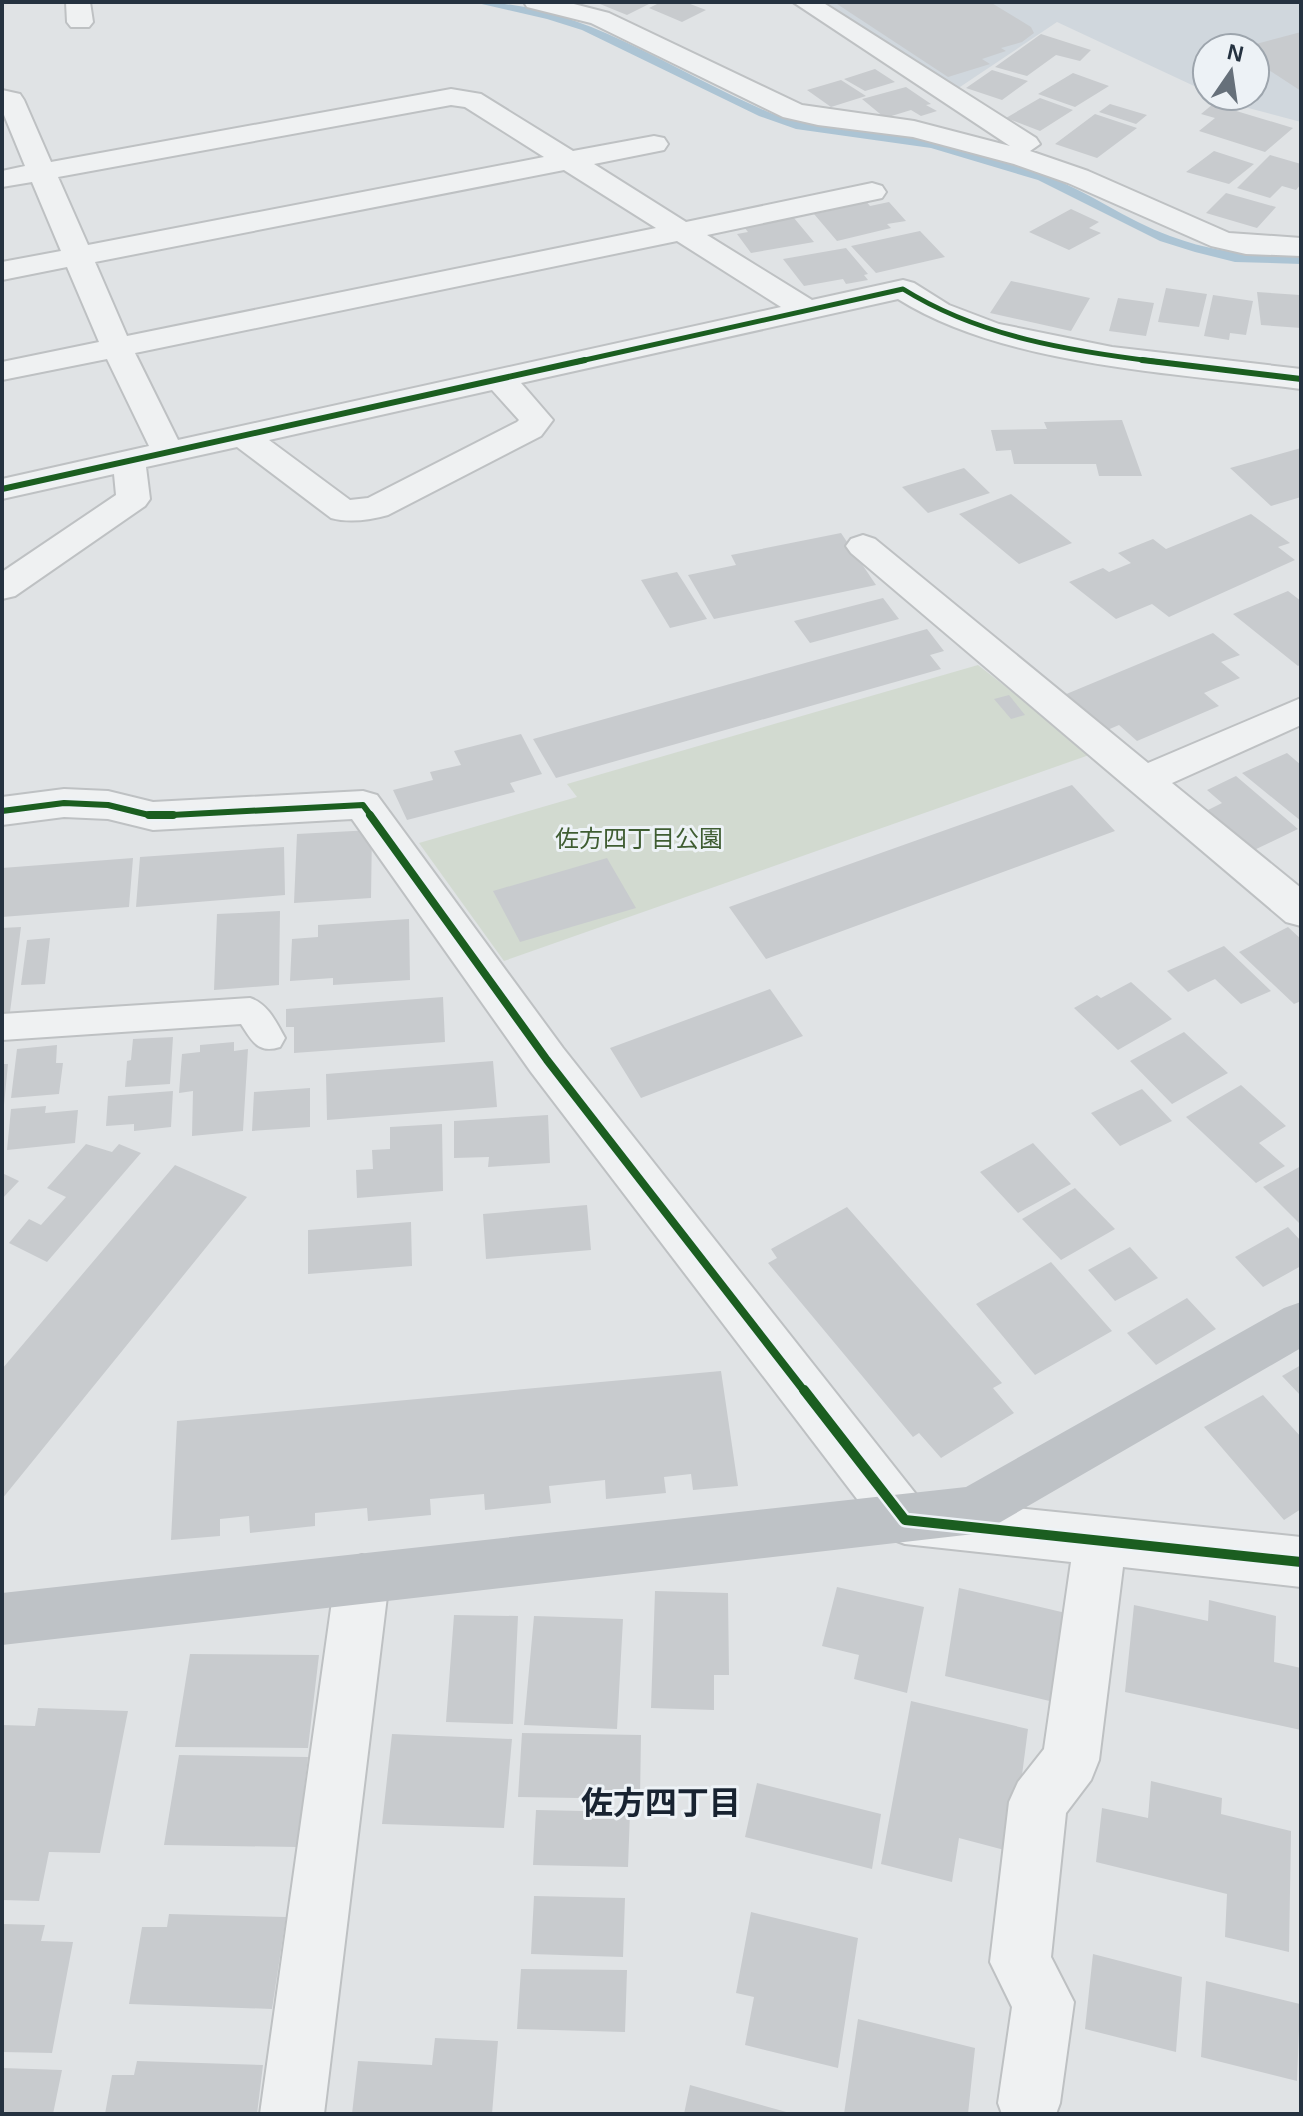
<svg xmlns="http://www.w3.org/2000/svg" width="1303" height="2116" font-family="Arial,'Noto Sans JP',sans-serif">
<rect width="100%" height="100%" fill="#e0e3e5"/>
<path fill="#d0d7dd" d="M826,2H1301V122L1237,105L1216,96H1255V48H1207V92L1057,22L957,89Z"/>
<path fill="#d2dad0" d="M978,665L1092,754L504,961L419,843L577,797L567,784Z"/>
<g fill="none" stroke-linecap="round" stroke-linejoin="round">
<path fill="#acc4d4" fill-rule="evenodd" d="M473,2C581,2 671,71 766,111C821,135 882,127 939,143C974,153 1010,163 1044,175C1088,191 1126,220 1170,236C1215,253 1254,255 1301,256V264L1235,262L1195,252L1160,241L1038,180L931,148L796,129L759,116L582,30L547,19Z"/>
</g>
<path fill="#c8cbce" d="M595,2H644L649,4L627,15Z
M661,2H685L706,10L682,22L649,8Z
M834,2H990L1031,27L1034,33L1022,42L1001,48L1006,51L982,59L990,64L948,77Z
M1301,32V91L1255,61V48H1241Z
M1041,34L1091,50L1080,61L1056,55L1027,76L995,67Z
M875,69L895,82L865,91L844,79Z
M992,70L1028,81L1002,100L966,88Z
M1073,73L1109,86L1075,107L1038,94Z
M841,80L866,96L831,107L807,90Z
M906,87L931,104L926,105L937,111L921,116L911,110L885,118L862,99Z
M1040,98L1073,110L1040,131L1006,118Z
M1110,104L1147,115L1136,124L1099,112Z
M1213,104L1293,128L1265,152L1199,131L1215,118L1201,114Z
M1095,114L1137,128L1097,158L1055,144Z
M1214,151L1254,164L1229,184L1186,172Z
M1270,155L1301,164V184L1296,190L1282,186L1270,198L1237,188Z
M1226,193L1276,207L1257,228L1206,213Z
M865,200L870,206L889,202L906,221L887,224L891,228L837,241L814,214L828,211L825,208Z
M1071,209L1099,222L1089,228L1101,233L1069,250L1029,232Z
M794,218L814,242L751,253L737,234L748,232L744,227Z
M920,231L945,257L876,273L851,246Z
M846,248L868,274L864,275L868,280L846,284L843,279L804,286L783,259Z
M1011,281L1090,298L1071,331L990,313Z
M1166,288L1207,294L1199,327L1158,322Z
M1257,292L1300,295L1301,328L1261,325Z
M1213,295L1253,301L1246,335L1230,333L1229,340L1204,336Z
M1118,298L1154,303L1146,336L1109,331Z
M1122,420L1142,476H1099L1096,464H1014L1011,450L996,451L991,430L1047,429L1044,422Z
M1301,448V497L1271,506L1230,468Z
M964,468L990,493L928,513L902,487Z
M1011,494L1072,543L1019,564L959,514Z
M1251,514L1290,543L1278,547L1295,560L1169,617L1152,604L1116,619L1069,582L1103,568L1109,572L1131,563L1118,553L1153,539L1166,549Z
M841,533L876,585L714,619L688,575L736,565L731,555Z
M677,572L707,619L670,628L641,580Z
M1288,591L1301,601V664L1298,666L1233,614Z
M883,598L899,619L810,643L794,621Z
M927,629L944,651L930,655L941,669L556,778L533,739Z
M1213,633L1240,655L1221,662L1240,678L1204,693L1219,706L1137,741L1119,725L1105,731L1064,695Z
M1009,695L1025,715L1011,719L994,699Z
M521,734L542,774L510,783L515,792L407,820L393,790L433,780L430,772L461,765L454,751Z
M1287,753L1301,765V821L1242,773Z
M1236,776L1298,829L1252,851L1206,811L1222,803L1207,790Z
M1072,785L1115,831L766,959L729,907Z
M372,830L371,898L294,903L297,834Z
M284,847L285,895L136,907L140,857Z
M133,858L129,907L2,917V868Z
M607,858L636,908L520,942L493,891Z
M280,911L279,985L214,990L217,914Z
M409,919L410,980L333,985V978L290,981L292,939L318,937V925Z
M21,927L10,1012H2V928Z
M1288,927L1301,939V1001L1294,1004L1239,952Z
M50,938L45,984L21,985L27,940Z
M1224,946L1271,991L1241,1004L1215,979L1188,992L1167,971Z
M1131,982L1172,1019L1118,1050L1074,1008L1097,995L1101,998Z
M770,989L803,1036L641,1098L610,1048Z
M443,997L445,1042L294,1053V1027H286V1009Z
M1184,1032L1228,1073L1172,1104L1130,1061Z
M173,1037L170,1084L125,1087L127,1061L131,1060L133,1039Z
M234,1042V1051L248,1049L243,1131L192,1136L193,1091L179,1093L182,1054L200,1052V1045Z
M57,1045L56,1063H63L59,1094L11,1098L17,1049Z
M493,1061L497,1107L327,1120L326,1074Z
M2,1064H8L4,1105L2,1104Z
M1241,1085L1286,1126L1259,1143L1285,1166L1256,1183L1186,1117Z
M310,1088V1127L252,1131L254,1092Z
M1142,1089L1172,1121L1120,1146L1091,1113Z
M173,1091L171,1127L134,1131V1124L106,1126L108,1096Z
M46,1106L45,1113L78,1110L75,1143L7,1150L11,1109Z
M548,1115L550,1163L488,1167L489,1157L454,1158V1121Z
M442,1124L443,1191L357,1198L356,1170L373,1169L372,1150L390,1149V1127Z
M1033,1143L1071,1184L1018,1213L980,1172Z
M86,1144L112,1152L119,1144L141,1153L47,1262L9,1243L29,1219L41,1225L66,1197L47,1188Z
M175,1165L247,1197L2,1499V1369Z
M1301,1166V1225L1263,1187Z
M2,1173L19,1181L2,1199Z
M1075,1188L1115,1229L1061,1260L1022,1219Z
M587,1205L591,1250L486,1259L483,1214Z
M847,1207L1002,1383L993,1388L1014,1413L941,1458L919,1433L913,1437L768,1263L777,1258L771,1249Z
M411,1222L412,1266L308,1274V1230Z
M1288,1227L1301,1241V1266L1263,1287L1235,1257Z
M1130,1247L1158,1278L1115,1301L1088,1270Z
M1051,1262L1112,1331L1035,1375L976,1304Z
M1187,1298L1216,1329L1156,1365L1127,1333Z
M1301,1365V1396L1282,1376Z
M721,1371L738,1486L693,1490L691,1474L664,1477L666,1493L606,1499L605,1480L549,1486L551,1503L485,1510L484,1494L430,1499L431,1515L368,1521L367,1508L315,1513V1526L250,1533L249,1516L220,1519V1536L171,1540L177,1421Z
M1263,1395L1301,1437V1509L1284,1520L1204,1427Z
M837,1587L924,1607L907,1693L854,1679L859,1655L822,1646Z
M959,1588L1070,1614L1058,1703L945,1676Z
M655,1591L728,1593L729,1675H714V1710L651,1708Z
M1209,1600L1276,1616L1274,1662L1301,1668V1730L1125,1692L1134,1605L1208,1621Z
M454,1615L518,1616L513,1724L446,1722Z
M534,1616L623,1619L617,1729L524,1725Z
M190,1654L319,1655L308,1748L175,1747Z
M911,1701L1028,1729L1012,1852L959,1838L952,1882L881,1864Z
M38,1708L128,1711L100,1853L49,1852L39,1901L2,1900V1725L35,1726Z
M522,1733L641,1735L640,1799L518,1797Z
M392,1734L512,1739L504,1828L382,1824Z
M179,1755L308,1757L297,1847L164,1845Z
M1151,1781L1222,1798L1221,1814L1291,1831L1289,1952L1225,1937L1227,1894L1096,1862L1102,1808L1148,1818Z
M757,1783L881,1814L872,1869L745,1837Z
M536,1810L630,1812L628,1867L533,1865Z
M534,1896L625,1898L623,1957L531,1954Z
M751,1912L858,1938L838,2068L745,2045L754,1997L736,1993Z
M169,1914L286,1917L272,2009L129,2004L142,1927H167Z
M2,1924L45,1925L41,1941L73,1942L52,2053L2,2052Z
M1093,1954L1182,1977L1176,2052L1085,2029Z
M521,1969L627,1970L625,2032L517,2029Z
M1206,1981L1300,2004L1297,2081L1201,2057Z
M858,2019L975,2048L968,2114H844Z
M435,2038L498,2041L492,2114H352L358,2061L432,2065Z
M137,2061L263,2065L257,2114H105L112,2075H134Z
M2,2068L62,2070L53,2114H2Z
M690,2085L790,2113V2114H684Z"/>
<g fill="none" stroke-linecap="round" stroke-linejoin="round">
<g stroke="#bec1c3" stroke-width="4">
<path id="lane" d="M250,998C268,1004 276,1022 285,1038L280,1047C258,1054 252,1041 241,1024L2,1040V1014Z"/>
</g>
<g stroke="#bec1c3" stroke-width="4">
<path id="street" d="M66,2H90L93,22L89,27H71L67,22Z
M524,2H566L609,13L802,105L914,121L1010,146L793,2H822L1036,138L1040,144L1030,151L1088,171L1229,233L1301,238V256L1246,254L1211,246L1068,183L1014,164L913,137L818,125L783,117L591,23L527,7Z
M451,89L481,94L573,151L654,136L664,138L668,144L664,150L594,164L686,222L872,183L882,186L886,192L882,198L707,235L812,300L903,280L914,283L949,305L999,324L1112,347L1301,369V389C1177,373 1004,366 898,299L521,383L553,420L541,436L388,515C370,520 349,523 331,518L237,447L146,467L150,499L145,506L15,596L2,599V572L116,495L114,474L2,499V479L149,446L107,359L2,380V362L99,342L67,267L2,280V262L61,251L32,182L2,187V171L25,166L2,110V90L20,94L24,100L51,162ZM451,105L465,107L544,157L88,245L58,177ZM564,170L656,228L127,336L95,262ZM677,241L781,307L178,440L135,353ZM492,390L519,420L517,422L368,498L350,500L269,440Z
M863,535L875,539L1148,763L1301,698V725L1172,783L1301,888V926L1286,922L851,553L846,546L851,539Z
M64,789L108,791L153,802L363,791L377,795L563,1048L919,1498L1301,1537V1587L1123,1567L1099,1760L1091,1780L1066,1813L1051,1957L1074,2002L1060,2103L1056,2114H1002L998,2103L1012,2007L990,1962L1009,1802L1018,1782L1044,1749L1071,1562L905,1544L886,1537L531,1072L352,819L153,830L108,819L64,817L2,825V797Z
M362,1555L381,1562L389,1580L324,2114H260L335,1580L343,1562Z"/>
</g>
<use href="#lane" fill="#eff1f2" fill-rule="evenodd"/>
<use href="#street" fill="#eff1f2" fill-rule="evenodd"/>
<path fill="#bec2c6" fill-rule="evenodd" d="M1301,1302V1348L992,1527L974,1534L2,1645V1593L966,1487L1284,1308Z"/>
<g stroke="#edf2f6" stroke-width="8">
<path id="cycleway-far3" d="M576,362L903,289C980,337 1070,351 1159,362"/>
</g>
<g stroke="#edf2f6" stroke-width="10">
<path id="cycleway-far2" d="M1142,360L1301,379
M2,489L585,360
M2,811L64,803L108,805L153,816L363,805L372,817"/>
</g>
<g stroke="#edf2f6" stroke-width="13">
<path id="cycleway-far1" d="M149,815H173
M370,815L547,1060L805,1392"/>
</g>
<g stroke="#edf2f6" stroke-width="15">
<path id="cycleway" d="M804,1390L905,1520L1301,1562"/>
</g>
<use href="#cycleway-far3" stroke="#1b5e20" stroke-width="5"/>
<use href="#cycleway-far2" stroke="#1b5e20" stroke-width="6"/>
<use href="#cycleway-far1" stroke="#1b5e20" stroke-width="8"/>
<use href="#cycleway" stroke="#1b5e20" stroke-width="10"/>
</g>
<g text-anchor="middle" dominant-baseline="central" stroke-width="6" stroke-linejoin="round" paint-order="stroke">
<g font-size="24" fill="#3f5d32" stroke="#edf2f6">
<text x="639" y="838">佐方四丁目公園</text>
</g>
<g font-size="32" font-weight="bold" fill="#182331" stroke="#edf2f6">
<text x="661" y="1803">佐方四丁目</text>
</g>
</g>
<rect width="1303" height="2116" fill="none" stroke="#253240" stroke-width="8"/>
<g transform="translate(1231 72) rotate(13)"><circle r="38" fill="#edf2f6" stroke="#9da5ad" stroke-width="2"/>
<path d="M0-6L14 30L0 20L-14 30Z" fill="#66707a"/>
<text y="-12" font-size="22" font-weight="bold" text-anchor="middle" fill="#253240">N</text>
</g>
</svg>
